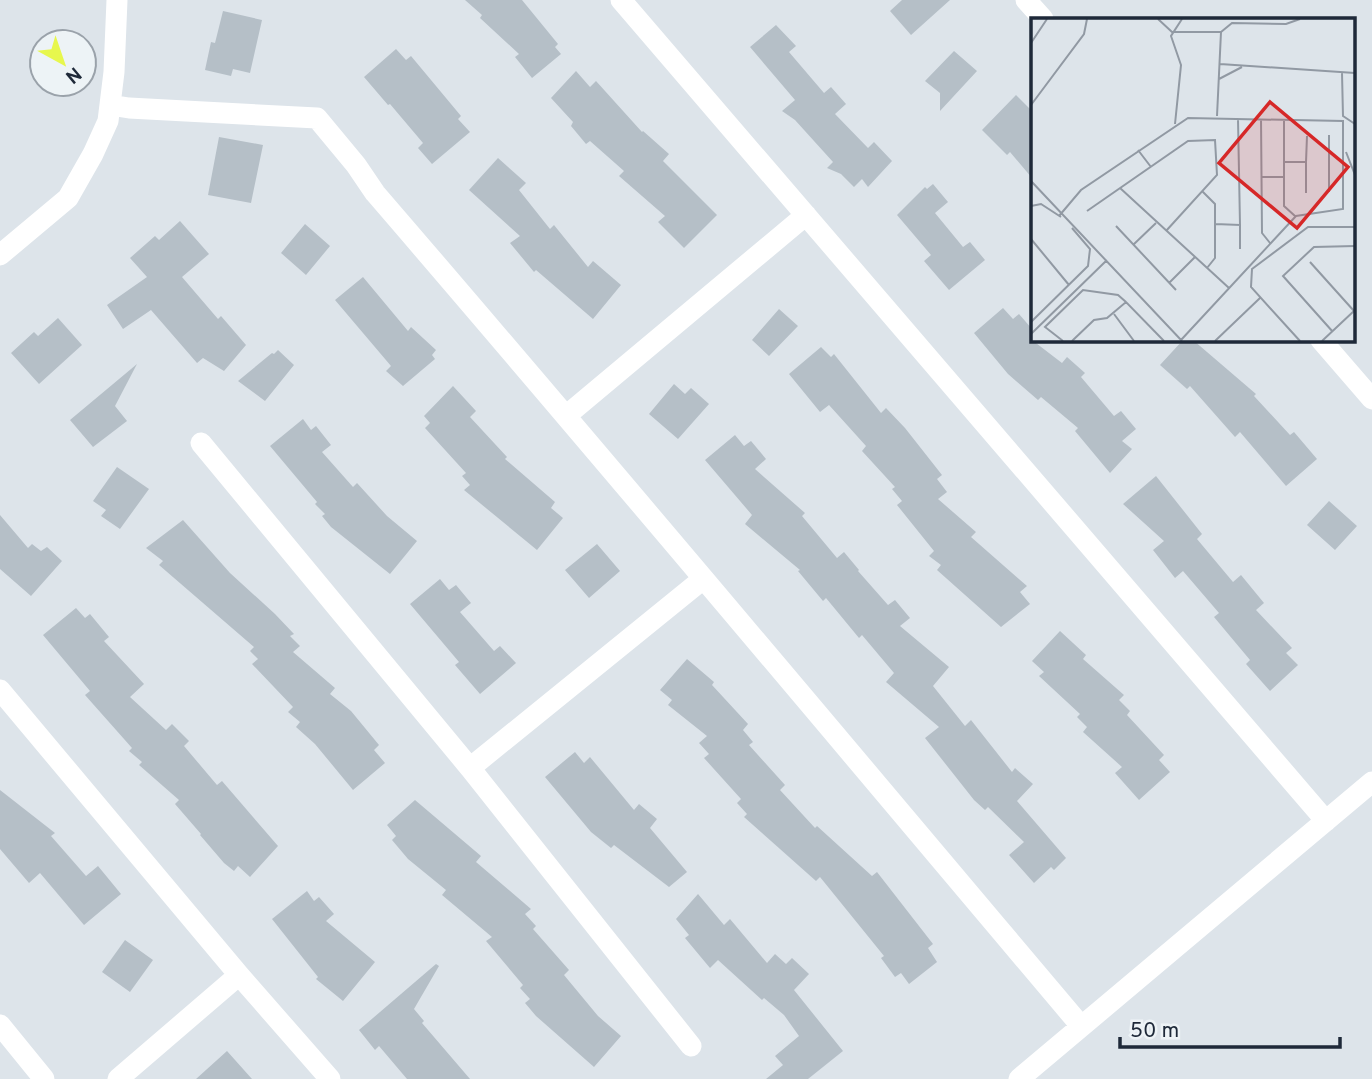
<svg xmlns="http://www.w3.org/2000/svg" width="1372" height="1079" font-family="Overpass,sans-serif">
<rect width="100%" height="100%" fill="#dde4ea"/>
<path fill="#b5bfc7" d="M465,0H522L558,44L555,47L561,54L532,78L515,57L519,54L480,18L482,15Z
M902,0H950L911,35L890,11Z
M223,11L262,20L250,73L233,69L231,76L205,70L211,42L215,43Z
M776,25L796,46L789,52L824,93L831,87L846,104L835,114L868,148L874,142L892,161L868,187L862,179L854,187L841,174L827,168L833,162L795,120L782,111L795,100L750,47Z
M396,49L406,60L411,56L461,116L458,119L470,132L432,164L418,148L423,143L390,104L388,105L364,77Z
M954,51L977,71L940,111V93L925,81Z
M576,71L590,87L596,81L642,132L643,131L669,154L663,161L717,215L684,248L658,222L665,216L619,176L624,171L590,141L586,144L571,126L573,122L551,98Z
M1016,95L1032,111V178L1010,152L1007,155L982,130Z
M219,137L263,145L251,203L208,195Z
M498,158L526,183L519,190L550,229L554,225L588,267L593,261L621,285L593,319L536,270L534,272L510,243L520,236L469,190Z
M933,184L948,202L935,213L963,247L970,242L985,260L949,290L924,261L931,255L897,215L925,187L927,189Z
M180,221L209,254L182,277L218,319L221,316L246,345L224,371L203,358L197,363L151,310L123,329L107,305L147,277L130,258L155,236L159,240Z
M305,224L330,246L306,275L281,253Z
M363,277L408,331L411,327L436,350L432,355L435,359L403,386L386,371L391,366L335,300Z
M1003,308L1013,319L1019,314L1032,329V340L1062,363L1067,357L1085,373L1081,377L1114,416L1121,411L1136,429L1122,441L1132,449L1110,473L1075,431L1078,428L1041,397L1038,400L1008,374L974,333Z
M779,309L798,326L769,356L752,340Z
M58,318L82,345L39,384L11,353L34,332L38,336Z
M1183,340H1193L1256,394L1254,396L1290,435L1294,432L1317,459L1286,486L1240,432L1235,437L1190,386L1187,389L1160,365Z
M821,347L831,357L834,354L881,413L886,408L905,428L942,475L937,479L947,492L938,499L976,532L971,537L1027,586L1020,592L1030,604L1001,627L937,570L941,565L929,556L934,551L897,505L902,501L892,489L895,487L862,451L866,446L829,405L820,412L789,374Z
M278,350L294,365L265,401L238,381L272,353L274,354Z
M137,364L115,406L127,421L93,447L70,420Z
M674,384L685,394L691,388L709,404L678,439L649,414Z
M453,386L476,411L470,417L507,457L505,459L555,502L551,508L563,518L537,550L464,490L470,485L462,476L466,473L425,428L430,423L424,416Z
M303,419L311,430L316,426L331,445L322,452L353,487L357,483L387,516L417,541L390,574L331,527L322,516L325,514L315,504L317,502L270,446Z
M735,435L744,446L751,441L766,459L755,469L805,513L802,516L837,558L844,552L859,570L858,571L888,605L895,600L910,618L900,626L949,667L933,686L965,726L971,720L1012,772L1015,768L1033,784L1017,801L1066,858L1054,870L1051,867L1034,883L1009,855L1024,842L988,807L985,810L974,800L925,738L939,727L886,682L894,673L862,635L859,638L826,598L823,601L798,571L800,570L745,524L752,515L705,460Z
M117,467L149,489L120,529L101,516L106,510L93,501Z
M1156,476L1202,534L1197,539L1233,582L1241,575L1264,603L1256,610L1292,648L1286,653L1298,665L1270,691L1246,664L1250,660L1214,617L1219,613L1183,571L1175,578L1153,550L1164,541L1123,504Z
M1329,501L1357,526L1335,550L1307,525Z
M0,515L28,548L32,544L41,551L47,547L62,561L31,596L0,569Z
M183,520L230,573L275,614L294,634L290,636L300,646L293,652L335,688L330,694L351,711L379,745L374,750L385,763L353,790L315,744L296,727L300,722L288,712L293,707L252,664L258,659L250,651L254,647L159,565L163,561L146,548Z
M597,544L620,571L589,598L565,570Z
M440,579L449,590L456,585L471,603L460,612L494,651L500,646L516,663L480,694L455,665L459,662L410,604Z
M76,608L85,618L90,614L109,637L104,641L144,684L130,697L166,730L172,724L189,741L184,746L217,785L222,781L278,846L250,877L238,866L234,871L224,863L200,835L201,834L175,804L179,800L139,765L142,762L129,751L132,748L85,695L90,691L43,635Z
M1060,631L1086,655L1083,659L1124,695L1119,700L1130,711L1127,715L1164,755L1159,760L1170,772L1139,800L1115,773L1122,767L1083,732L1087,727L1077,717L1080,714L1039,676L1044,672L1032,661Z
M687,659L714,682L712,685L748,724L743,730L753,742L749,745L785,785L780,790L815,828L817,826L872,876L877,872L933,944L928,948L937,962L909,984L901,973L895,977L881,958L884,956L820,877L816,881L744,817L747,814L737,803L741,799L704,758L709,754L699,743L707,736L668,705L672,700L660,690Z
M575,752L584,763L590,757L634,810L639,804L657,819L650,828L687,872L669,887L614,845L611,848L591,832L545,777Z
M0,790L55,833L51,836L86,876L98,866L121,894L84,925L40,873L29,883L0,849Z
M415,800L481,856L476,862L531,909L525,914L536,926L533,929L569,970L564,975L598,1016L621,1036L594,1067L536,1016L525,1003L530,999L520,988L523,985L486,941L492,937L442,895L446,890L408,859L392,840L396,836L387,825Z
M307,891L314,901L319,897L334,914L326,921L375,962L343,1001L316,979L318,977L272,919Z
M698,894L724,925L730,919L767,963L775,954L786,964L792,958L809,974L794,990L843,1051L808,1079H766L783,1065L775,1056L799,1036L784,1015L764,998L762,1000L718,960L710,968L685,938L689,935L676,919Z
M125,940L153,960L130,992L102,972Z
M436,964L439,966L414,1009L424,1021L422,1023L470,1079H407L379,1046L375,1050L359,1030Z
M227,1051L252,1079H196Z"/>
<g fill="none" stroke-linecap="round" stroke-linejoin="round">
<path stroke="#fff" stroke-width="21" d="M621,0L1326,821
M1026,0L1043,19
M110,105L129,108L317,118L356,165L375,193C613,469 846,748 1081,1026
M0,255L68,198L93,154L108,121L114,72L117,0
M1321,340L1372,399
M567,415L806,215
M201,443L470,768L703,579
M0,690L239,975L330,1079
M470,768L691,1046
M0,1025L44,1079
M118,1079L239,975
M1019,1079L1372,782"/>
</g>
<g transform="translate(1031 18)">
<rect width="324" height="324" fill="#dde4ea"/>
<path fill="none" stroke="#9199a3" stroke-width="2" d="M127,1L141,14H190L186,98M190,14L201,5L255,6L269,1M0,25L16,1M189,46L324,55M311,55L312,98L324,106M188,61L211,49M0,87L53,16L56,1M230,101L231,215L239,225M253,101V188L264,198M144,106L150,47L140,18L151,1M298,117V174M107,132L120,149M315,134L324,157V201M253,144H275V175M275,144L276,118M230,159H253M0,163L151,323M89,170L198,270M171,173L184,186V240L176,250M0,188L10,186L30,199M56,193L157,123L184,122L186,157L135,213M28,198L50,172L157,100L312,103V191L265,198L150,322M184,206L209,207L207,101M209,207V231M85,208L145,272M0,221L38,267M102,227L125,205M279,244L323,293M138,265L164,239M83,296L103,323M0,304L57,248L59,231L41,210M302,314L252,258L283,229L324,228M0,316L76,242M32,323L14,309L52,272L87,277L95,284M41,323L63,302L76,300L95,284L133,323M184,323L229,280M269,323L220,269L221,251L277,209H324M291,323L324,292"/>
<path fill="#d62828" fill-opacity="0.15" stroke="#d62828" stroke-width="3.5" d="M239,84L317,149L266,210L188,145Z"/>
<rect width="324" height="324" fill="none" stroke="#1e2939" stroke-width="3.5"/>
</g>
<g transform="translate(63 63) rotate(140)"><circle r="33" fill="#edf3f6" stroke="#9aa2aa" stroke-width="2"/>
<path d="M0-5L12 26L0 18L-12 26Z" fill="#e7f74d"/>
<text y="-10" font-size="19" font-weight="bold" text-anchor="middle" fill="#1e2939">N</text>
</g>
<path d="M1120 1037v10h220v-10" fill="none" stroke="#1e2939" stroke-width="3.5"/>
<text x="1130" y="1037" font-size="21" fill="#1e2939" stroke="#edf3f6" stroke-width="5" paint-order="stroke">50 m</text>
</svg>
